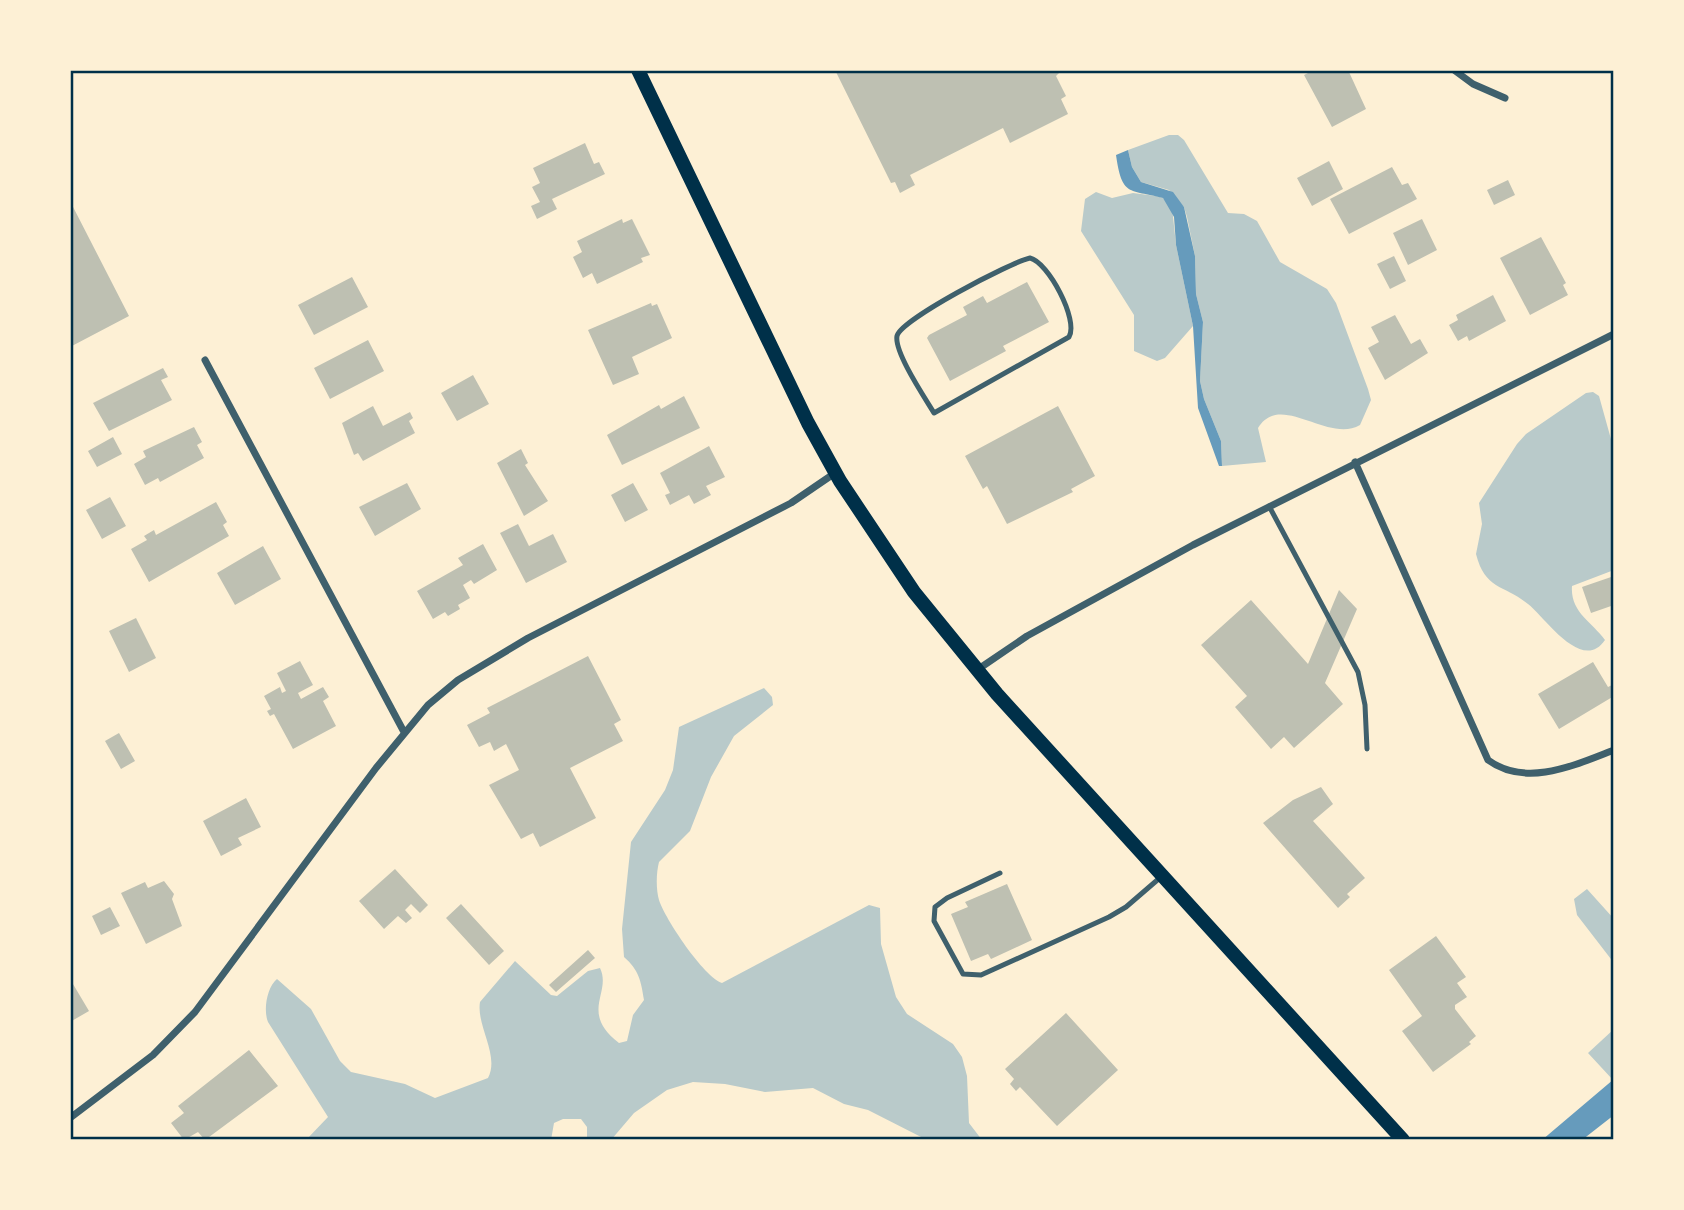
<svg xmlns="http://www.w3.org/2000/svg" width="1684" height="1210" font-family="'Playfair Display',serif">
<rect width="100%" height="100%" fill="#fdf0d5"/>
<path fill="#b9caca" d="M1169,135H1178L1184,140L1228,213L1244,214L1257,221L1280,262L1327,289L1336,303L1368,389L1371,400L1360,425C1328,444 1280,391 1258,428L1266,462L1222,466L1221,441L1204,399L1200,381L1203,322L1196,294L1195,256L1187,217L1184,207L1169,190L1141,182L1132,167L1128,150Z
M1096,192L1112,198L1133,193L1156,196L1163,198L1172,207L1176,245L1193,326L1165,358L1157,361L1134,351V315L1081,231L1085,199Z
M1593,392L1599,396L1614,450V570L1572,586C1570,612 1592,622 1605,640C1582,674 1544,616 1528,604C1505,585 1485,590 1476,554L1482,524L1479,503L1517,444L1526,434L1586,393Z
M764,688L772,697L773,705L734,736L711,777L690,831L659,862C656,873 656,890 659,900C665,919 704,977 722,983L869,905L880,908L881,944L896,997L907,1014L953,1044L962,1057L967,1076L969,1123L982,1140H927L868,1110L844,1104L813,1088L765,1092L725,1084L693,1082L667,1090L634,1113L611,1140H587V1127L581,1119H563L554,1123L551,1140H306L328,1117L268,1022C263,1010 267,987 277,979L311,1009L340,1061L351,1072L405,1084L435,1098L488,1078C500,1055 476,1026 480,1002L515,961L551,995L557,996L588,971L600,968C612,993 579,1012 619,1043L627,1041L633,1015L644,1000C641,981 639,970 624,957L622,929L631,842L665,790L673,770L679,727Z
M1587,889L1614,919V963L1577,915L1574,899Z
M1614,1029V1079L1613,1080L1588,1053Z"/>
<path fill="#669bbc" d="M1128,150L1132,167L1141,182L1173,192L1184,207L1195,256L1196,294L1203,322L1200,381L1204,399L1221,441L1222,466H1219L1198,408L1193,326L1176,245L1174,217L1163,198C1129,189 1122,197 1116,155Z
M1614,1079V1115L1582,1140H1542Z"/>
<path fill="#bec0b2" d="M835,70H1062L1056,76L1066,96L1061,99L1068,114L1010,143L1003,128L910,175L915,185L900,193L895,182L891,183Z
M1314,70L1349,72L1366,109L1332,127L1304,75Z
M585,143L594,164L599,162L605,174L552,199L557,209L537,219L531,206L540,202L532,187L540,183L533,168Z
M1329,161L1343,189L1312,206L1297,178Z
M1392,167L1402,185L1408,183L1417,199L1349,234L1330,199Z
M1508,180L1515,195L1494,205L1487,190Z
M70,201L129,316L70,347Z
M622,219L623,223L632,219L650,255L641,258L643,262L597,284L592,273L583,278L573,257L582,252L577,241Z
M1422,219L1437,250L1408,265L1393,233Z
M1541,237L1566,283L1563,285L1568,295L1530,315L1500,258Z
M1394,256L1406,281L1390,289L1377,264Z
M352,277L368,307L314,335L298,305Z
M1027,282L1049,322L1003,346L1006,351L950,381L927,338L929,335L967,315L963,307L983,296L987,303Z
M1493,295L1506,321L1469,341L1467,336L1458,341L1449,325L1458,320L1456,315Z
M651,303L652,306L657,304L672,338L632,357L639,374L613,385L588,330Z
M1395,315L1411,344L1420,339L1428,353L1385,380L1368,348L1379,342L1371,327Z
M368,340L384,371L330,399L314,368Z
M163,368L168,377L161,380L172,400L109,431L93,403Z
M473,375L489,404L457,421L441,393Z
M684,396L700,428L622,465L607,435L659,405L661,409Z
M373,406L383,426L410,412L413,418L409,421L415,433L363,461L358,453L354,455L342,423Z
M1058,406L1095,476L1071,489L1073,492L1007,524L987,486L983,489L965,456Z
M194,427L202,442L197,445L204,458L160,482L158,478L145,485L134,464L146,457L143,451Z
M113,437L122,454L97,467L88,451Z
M709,446L725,477L706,486L711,495L694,504L689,495L670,505L665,495L670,493L660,473Z
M521,449L528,463L525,465L548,501L524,516L497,463Z
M407,483L421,509L375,536L359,507Z
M633,483L648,510L625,522L611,495Z
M110,497L126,526L102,539L86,510Z
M216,502L227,522L223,525L229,536L149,582L131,549L147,540L144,536L154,530L156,535Z
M518,524L529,546L553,534L567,562L526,583L500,533Z
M483,544L497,570L474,584L471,580L463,585L470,598L458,605L460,609L448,616L445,612L433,619L417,591L463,565L458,558Z
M263,546L281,579L235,605L217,573Z
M1614,576V605L1591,613L1582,587Z
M1339,590L1357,609L1325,683L1343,704L1294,748L1284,737L1271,749L1235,707L1247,696L1201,645L1251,600L1308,664Z
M136,618L156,658L129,672L109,631Z
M588,656L621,720L614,724L623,741L570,768L596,818L540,847L533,833L521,839L489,785L519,770L506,744L494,751L490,742L479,747L467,725L490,713L487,708Z
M300,661L313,685L298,693L301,699L323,687L329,697L323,701L336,726L293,749L274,714L270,716L267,711L271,709L264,696L280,687L282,693L286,691L277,673Z
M1593,662L1608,687L1614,684V696L1559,729L1538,694Z
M119,733L135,761L121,769L105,741Z
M1321,787L1333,804L1313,821L1365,878L1347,894L1350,897L1338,908L1263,823L1293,800Z
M246,798L261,827L238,838L242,845L221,856L203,821Z
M395,869L428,905L420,913L411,904L405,910L412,918L406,923L398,916L384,929L359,901Z
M164,881L174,894L172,899L182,926L146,944L121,893L145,882L148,888Z
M1007,884L1032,940L991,959L988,954L971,961L951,914L968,907L965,902Z
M461,904L504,951L489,965L446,918Z
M110,907L120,926L101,935L92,916Z
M1436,936L1466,977L1457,983L1467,997L1455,1005V1009L1476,1036L1469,1042L1471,1044L1433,1072L1402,1031L1422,1016L1389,970Z
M588,950L595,958L556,992L549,985Z
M70,979L89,1011L70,1022Z
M1066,1013L1118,1070L1057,1126L1020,1087L1016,1091L1010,1084L1014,1079L1005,1069Z
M249,1050L278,1086L205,1140L198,1132L184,1140L171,1123L184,1113L178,1106Z"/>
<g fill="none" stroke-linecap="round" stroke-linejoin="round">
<path stroke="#3f606c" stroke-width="5" d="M1030,258C1048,262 1079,320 1069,337L934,413C925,398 894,352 897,336C900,320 1011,262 1030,258Z
M1269,506L1358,672L1365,705L1367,749
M1000,873L947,898L935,907L934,921L963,974L981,975L1109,917L1126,907L1162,876"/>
<path stroke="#3f606c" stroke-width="7" d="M1454,70L1473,84L1505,98
M205,360L404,732
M1355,462L1488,760C1526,788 1575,765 1614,750
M977,670L1027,636L1193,545L1614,334
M70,1118L153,1055L195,1012L376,768L428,705L458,680L528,638L791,503L835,473"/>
<path stroke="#003049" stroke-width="14" d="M638,70L808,423L840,481L914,592L997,694L1403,1140"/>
</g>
<rect width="1684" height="1210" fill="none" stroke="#fdf0d5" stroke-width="144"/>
<rect x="72" y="72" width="1540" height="1066" fill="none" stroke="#003049" stroke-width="2.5"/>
</svg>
